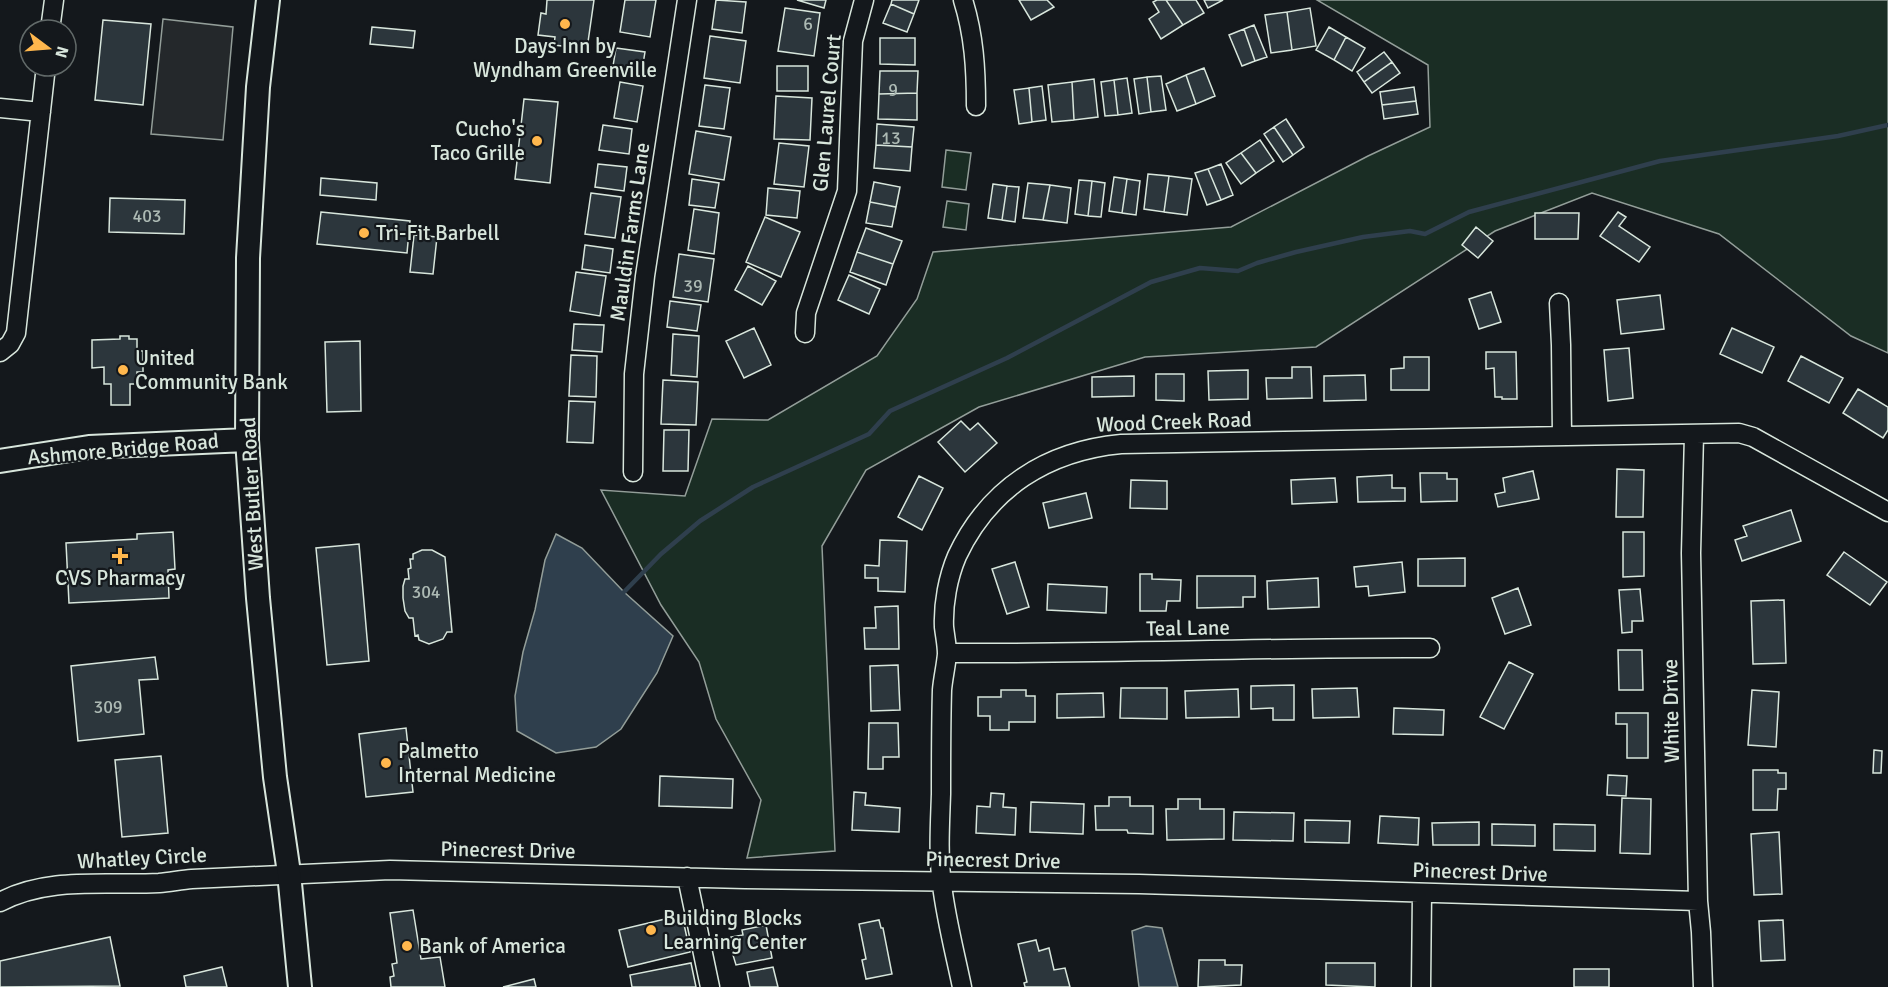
<svg xmlns="http://www.w3.org/2000/svg" width="1888" height="987" font-family="Signika,sans-serif">
<rect width="100%" height="100%" fill="#14181c"/>
<path fill="#1a2d24" stroke="#939e99" stroke-width="1.5" d="M1317,0H1888V353L1851,336L1719,234L1592,193L1495,231L1316,347L1145,357L979,407L866,470L822,546L835,851L747,858L761,800L716,719L699,662L661,605L601,490L685,496L712,419L768,420L877,356L917,299L933,252L1231,227L1368,156L1430,127L1428,65Z
M946,150L971,153L966,190L942,187Z
M947,201L969,204L966,230L943,227Z"/>
<path fill="#24282b" stroke="#939e99" stroke-width="1.5" d="M163,19L233,27L223,140L151,134Z"/>
<path fill="#2f3f4d" stroke="#939e99" stroke-width="1.5" d="M556,534L582,548L624,592L673,636L657,673L621,729L596,747L556,753L517,731L515,696L523,652L535,610L545,560Z
M1146,926L1162,928L1178,987H1139L1132,931Z"/>
<g fill="none" stroke-linecap="round" stroke-linejoin="round">
<path stroke="#2f3f4d" stroke-width="4.5" d="M624,592L661,554L700,521L753,487L869,434L890,411L1007,358L1151,282L1200,268L1238,271L1257,263L1296,252L1363,237L1410,231L1425,234L1469,212L1660,161L1838,136L1888,125"/>
</g>
<path fill="#2c363c" stroke="#d8e6dc" stroke-width="1.5" d="M547,0H594L587,49L554,45L555,37L538,35L541,13L546,14Z
M625,0H656L650,37L620,32Z
M716,0L746,2L742,33L712,29Z
M797,0H826L824,8Z
M892,0H919L914,14L891,4Z
M1019,0H1047L1054,7L1031,20Z
M1157,0H1166L1183,25L1161,39L1149,19L1159,12L1153,2Z
M1166,0H1196L1204,13L1183,25Z
M1204,0H1223L1208,8Z
M891,4L914,14L907,32L883,23Z
M785,8L820,13L814,56L778,51Z
M1310,8L1316,46L1292,50L1287,12Z
M1287,12L1292,50L1271,53L1265,15Z
M103,20L151,24L143,105L95,100Z
M1254,25L1267,57L1255,61L1244,29Z
M372,27L415,31L413,48L370,44Z
M1329,27L1346,37L1334,60L1316,50Z
M1244,29L1255,61L1242,66L1229,35Z
M710,36L746,41L740,83L704,78Z
M1346,37L1365,48L1352,71L1334,60Z
M880,38H915V65L880,64Z
M616,48L645,52L641,76L612,72Z
M1384,52L1392,62L1364,82L1357,72Z
M1392,62L1400,73L1372,93L1364,82Z
M777,66H808V91H777Z
M1204,68L1215,96L1196,104L1186,75Z
M880,71H918L917,93L879,94Z
M1186,75L1196,104L1177,111L1166,84Z
M1161,76L1166,110L1151,112L1147,77Z
M1147,77L1151,112L1139,114L1134,79Z
M1127,78L1132,113L1118,115L1114,80Z
M1094,79L1098,117L1074,120L1072,82Z
M1114,80L1118,115L1105,116L1101,82Z
M620,82L643,86L637,122L614,118Z
M1072,82L1074,120L1052,122L1048,85Z
M705,85L730,88L724,129L699,126Z
M1042,86L1046,120L1032,122L1029,88Z
M1414,87L1416,101L1382,105L1380,92Z
M1029,88L1032,122L1019,124L1014,90Z
M917,93V120L878,119L879,94Z
M776,96L812,98L810,140L774,139Z
M524,99L558,102L550,183L515,179Z
M1416,101L1418,114L1384,119L1382,105Z
M1286,119L1304,147L1293,155L1274,127Z
M877,124L914,127L912,147L876,145Z
M603,125L632,129L629,154L599,150Z
M1274,127L1293,155L1283,162L1264,134Z
M696,131L731,137L724,180L689,174Z
M1260,140L1274,161L1256,173L1241,153Z
M779,143L809,146L804,187L774,184Z
M876,145L912,147L910,171L874,168Z
M1241,153L1256,173L1241,184L1226,163Z
M598,164L627,167L624,191L595,187Z
M1221,164L1233,195L1221,200L1208,169Z
M1208,169L1221,200L1207,205L1195,173Z
M1148,174L1169,176L1164,212L1144,209Z
M1169,176L1192,179L1187,215L1164,212Z
M1114,177L1127,179L1122,213L1109,211Z
M321,178L377,183L376,200L320,195Z
M692,179L719,183L715,208L689,205Z
M1127,179L1140,181L1136,215L1122,213Z
M1079,180L1092,181L1088,216L1075,214Z
M1092,181L1105,183L1101,217L1088,216Z
M874,182L900,187L896,207L870,202Z
M1028,183L1050,185L1043,220L1023,218Z
M993,184L1007,186L1002,220L988,218Z
M1050,185L1071,188L1067,223L1043,220Z
M1007,186L1019,187L1015,222L1002,220Z
M768,188L800,191L797,218L766,215Z
M591,193L621,197L615,238L585,234Z
M110,198L185,200L184,234L109,232Z
M870,202L896,207L892,227L866,223Z
M694,209L719,213L714,254L688,250Z
M321,212L410,221L407,253L317,244Z
M1618,212L1626,217L1619,226L1650,247L1639,262L1600,236Z
M1535,213H1579L1578,239H1535Z
M765,217L800,232L781,277L746,262Z
M1476,227L1493,241L1478,258L1462,245Z
M866,228L902,241L893,264L857,252Z
M414,235L437,237L433,274L410,272Z
M585,245L613,249L610,273L582,269Z
M857,252L893,264L886,285L850,272Z
M679,254L714,259L708,302L673,297Z
M748,266L776,281L762,305L735,290Z
M576,272L606,276L600,316L570,311Z
M849,275L880,289L869,314L838,300Z
M1491,292L1501,322L1479,329L1469,299Z
M1660,295L1664,329L1621,334L1617,300Z
M670,301L701,305L697,331L667,327Z
M574,324L604,325L602,352L572,350Z
M754,328L771,365L744,378L726,341Z
M1732,328L1774,347L1762,373L1720,354Z
M673,334L699,336L697,377L671,375Z
M120,336H129V339H137V351H143V372H137V384H130V405H111V384H104V367L92,368V340L120,339Z
M360,341L361,411L327,412L325,342Z
M1629,348L1633,398L1608,401L1604,350Z
M1486,352H1516L1517,399H1502V397H1495L1494,368L1486,369Z
M571,355L597,356L596,397L569,396Z
M1801,356L1843,378L1829,403L1788,381Z
M1404,357H1429V390H1391V369L1404,368Z
M1292,367H1311L1312,398L1267,399L1266,378H1292Z
M1248,370V399L1209,400L1208,371Z
M1156,374H1184V401L1156,400Z
M1365,375L1366,400L1324,401V376Z
M1134,376V396L1092,397V377Z
M663,380L698,382L696,425L661,424Z
M1858,389L1888,407V430L1883,438L1843,413Z
M569,401L595,402L593,443L567,442Z
M961,421L970,430L978,423L997,443L965,472L938,442Z
M664,430H689L688,471H663Z
M1617,469L1644,470L1643,517H1616Z
M1533,471L1539,499L1498,507L1495,494L1505,492L1503,478Z
M1420,473H1447V479H1457V501L1421,502Z
M1392,475V488H1405V501L1358,502L1357,477Z
M919,476L943,488L922,530L898,517Z
M1335,478L1337,502L1292,504L1291,480Z
M1131,480L1167,481V509L1130,508Z
M1086,493L1092,518L1049,528L1043,503Z
M1791,510L1801,541L1742,561L1735,540L1747,536L1743,526Z
M173,532L175,569L168,570L169,598L69,603L66,543L137,539V534Z
M1623,532H1644V576L1623,577Z
M880,540L907,541L905,592L878,591V578H865V565L879,566Z
M359,544L369,661L327,665L316,548Z
M422,550H432L445,557L452,632H447L443,639L429,644L419,640L418,635L415,636L413,618H409L405,611L403,598V586L405,579H409L408,569L411,568L410,559H413V554Z
M1844,552L1887,582L1870,605L1827,575Z
M1465,558V586H1418V559Z
M1015,562L1029,607L1007,614L992,569Z
M1402,562L1405,592L1369,596L1368,586L1356,587L1354,567Z
M1140,574H1152V579L1181,580L1180,601H1167L1166,611H1140Z
M1197,576H1255V597H1243V607L1197,608Z
M1318,578L1319,607L1268,609L1267,581Z
M1048,584L1107,587L1106,613L1047,610Z
M1518,588L1531,625L1505,634L1492,598Z
M1640,589L1643,621H1632V632L1622,633L1619,590Z
M1784,600L1786,663L1753,664L1751,601Z
M898,606L899,649H865L864,628H876L875,607Z
M1618,650H1642L1643,690H1619Z
M155,657L158,679L139,680L144,734L78,741L71,666Z
M1509,662L1533,674L1504,729L1480,717Z
M898,665L900,710L871,711L870,666Z
M1294,685V720H1273V708L1251,709V686Z
M1121,688H1167V719L1120,718Z
M1357,688L1359,717L1313,718L1312,689Z
M1238,689L1239,717L1186,718L1185,691Z
M1001,690H1026V696H1035V722H1009V730H990V716H978V697H1001Z
M1752,690L1779,692L1776,747L1748,745Z
M1103,693L1104,717L1057,718V694Z
M1394,708L1444,710L1443,735L1393,734Z
M1616,713H1648V758H1627V724H1616Z
M869,723H898L899,757H883V769H868Z
M406,728L413,792L366,797L359,734Z
M1874,750L1882,751L1881,773H1873Z
M161,756L168,833L122,837L115,760Z
M1753,770H1778V773H1786V789H1778L1777,810H1753Z
M1608,775L1627,776L1626,796L1607,795Z
M660,776L733,779L732,808L659,806Z
M854,792L866,793L865,805L900,808L899,832L852,830Z
M991,793L1004,794L1003,807L1016,808L1015,835L976,833L977,806L990,807Z
M1109,797H1130V806H1153V834L1128,833L1127,830H1096L1095,806H1109Z
M1622,798L1651,799L1650,854L1620,853Z
M1178,799H1200V809H1224V839L1167,840L1166,809H1178Z
M1031,802L1084,804L1083,834L1030,832Z
M1234,812L1294,813L1293,841L1233,840Z
M1380,816L1419,818L1418,845L1378,843Z
M1305,820L1350,821L1349,843L1305,842Z
M1479,822V845H1433L1432,823Z
M1492,824L1535,825V846L1492,845Z
M1554,824L1595,825V851L1554,850Z
M1779,832L1782,894L1754,895L1751,834Z
M413,910L421,959L440,957L445,987H391L390,977L394,976L392,964L397,963L390,913Z
M682,915L690,952L628,967L619,930Z
M879,920L881,928H883L892,974L866,979L862,960L866,959L859,924Z
M1783,920L1785,960L1761,961L1759,921Z
M766,925L772,958L736,965L730,945L733,944L731,937L743,935L742,930Z
M110,937L120,986L0,987V961Z
M1036,940L1039,951L1049,948L1054,970L1065,968L1070,987H1025L1024,983L1027,982L1018,944Z
M1199,960H1225V965H1242L1241,985L1198,987Z
M691,963L696,987H632L630,975Z
M1326,963H1375V987L1326,985Z
M222,967L227,987H186L184,976Z
M773,967L778,987H750L747,972Z
M1574,969H1609V987H1574Z
M534,979L536,987H503Z"/>
<g fill="none" stroke-linecap="round" stroke-linejoin="round">
<g stroke="#d8e6dc" stroke-width="21">
<path id="minor" d="M963,0C974,35 976,69 976,106
M50,30L54,0
M0,108L41,112
M1559,303L1561,345L1562,436
M805,333L806,313L847,191L853,41L864,0
M0,352L10,344L16,333L46,66
M1694,435L1691,553L1698,901L1701,932L1703,987
M633,472L634,374L645,276L687,0
M947,653C1108,654 1269,647 1430,648
M687,877L710,987
M0,902C49,876 106,886 159,883C170,882 181,880 192,879L390,870L745,879L1139,884L1698,901
M962,987C955,953 946,919 942,885C938,855 940,824 941,794C941,759 941,725 942,690C943,678 946,666 947,654C947,645 945,636 944,627C943,604 948,577 957,556C989,488 1047,451 1121,444L1739,433L1753,437L1888,512
M1421,987L1422,893"/>
</g>
<g stroke="#d8e6dc" stroke-width="26">
<path id="major" d="M268,0L258,87L248,258L247,440L258,598L275,777L289,873L300,987
M0,461L89,447L247,440"/>
</g>
<use href="#minor" stroke="#14181c" stroke-width="18"/>
<use href="#major" stroke="#14181c" stroke-width="22"/>
</g>
<g fill="#ffb74d" stroke="#14181c" stroke-width="2">
<circle cx="565" cy="24" r="6"/>
<circle cx="537" cy="141" r="6"/>
<circle cx="364" cy="233" r="6"/>
<circle cx="123" cy="370" r="6"/>
<path d="M117 547h6v6h6v6h-6v6h-6v-6h-6v-6h6z"/>
<circle cx="386" cy="763" r="6"/>
<circle cx="651" cy="930" r="6"/>
<circle cx="407" cy="946" r="6"/>
</g>
<g text-anchor="middle" dominant-baseline="central" stroke-width="4.5" stroke-linejoin="round" paint-order="stroke">
<g font-size="18" fill="#adbab4">
<text x="808" y="24">6</text>
<text x="893" y="90">9</text>
<text x="891" y="138">13</text>
<text x="147" y="216">403</text>
<text x="693" y="286">39</text>
<text x="426" y="592">304</text>
<text x="108" y="707">309</text>
</g>
<g font-size="21" fill="#d8e6dc" stroke="#14181c" text-anchor="start">
<text x="565" y="46" text-anchor="middle">Days Inn by<tspan x="565" dy="24">Wyndham Greenville</tspan></text>
<text x="525" y="129" text-anchor="end">Cucho's<tspan x="525" dy="24">Taco Grille</tspan></text>
<text x="376" y="233">Tri-Fit Barbell</text>
<text x="135" y="358">United<tspan x="135" dy="24">Community Bank</tspan></text>
<text x="120" y="578" text-anchor="middle">CVS Pharmacy</text>
<text x="398" y="751">Palmetto<tspan x="398" dy="24">Internal Medicine</tspan></text>
<text x="663" y="918">Building Blocks<tspan x="663" dy="24">Learning Center</tspan></text>
<text x="419" y="946">Bank of America</text>
</g>
<g font-size="21" fill="#d8e6dc" stroke="#14181c">
<text transform="translate(827 113) rotate(-85)">Glen Laurel Court</text>
<text transform="translate(630 232) rotate(-82)">Mauldin Farms Lane</text>
<text transform="translate(1174 422) rotate(-2)">Wood Creek Road</text>
<text transform="translate(123 449) rotate(-5)">Ashmore Bridge Road</text>
<text transform="translate(252 494) rotate(-93)">West Butler Road</text>
<text transform="translate(1188 628) rotate(-1)">Teal Lane</text>
<text transform="translate(1671 711) rotate(-91)">White Drive</text>
<text transform="translate(508 850) rotate(1)">Pinecrest Drive</text>
<text transform="translate(142 858) rotate(-3)">Whatley Circle</text>
<text transform="translate(993 860) rotate(1)">Pinecrest Drive</text>
<text transform="translate(1480 872) rotate(2)">Pinecrest Drive</text>
</g>
</g>
<g transform="translate(48 48) rotate(106)"><circle r="28" fill="#14181c" stroke="#626a69" stroke-width="1.5"/>
<path d="M0-4.5L10 22L0 15L-10 22Z" fill="#ffb74d"/>
<text y="-9" font-size="16" font-weight="bold" text-anchor="middle" fill="#d8e6dc">N</text>
</g>
</svg>
